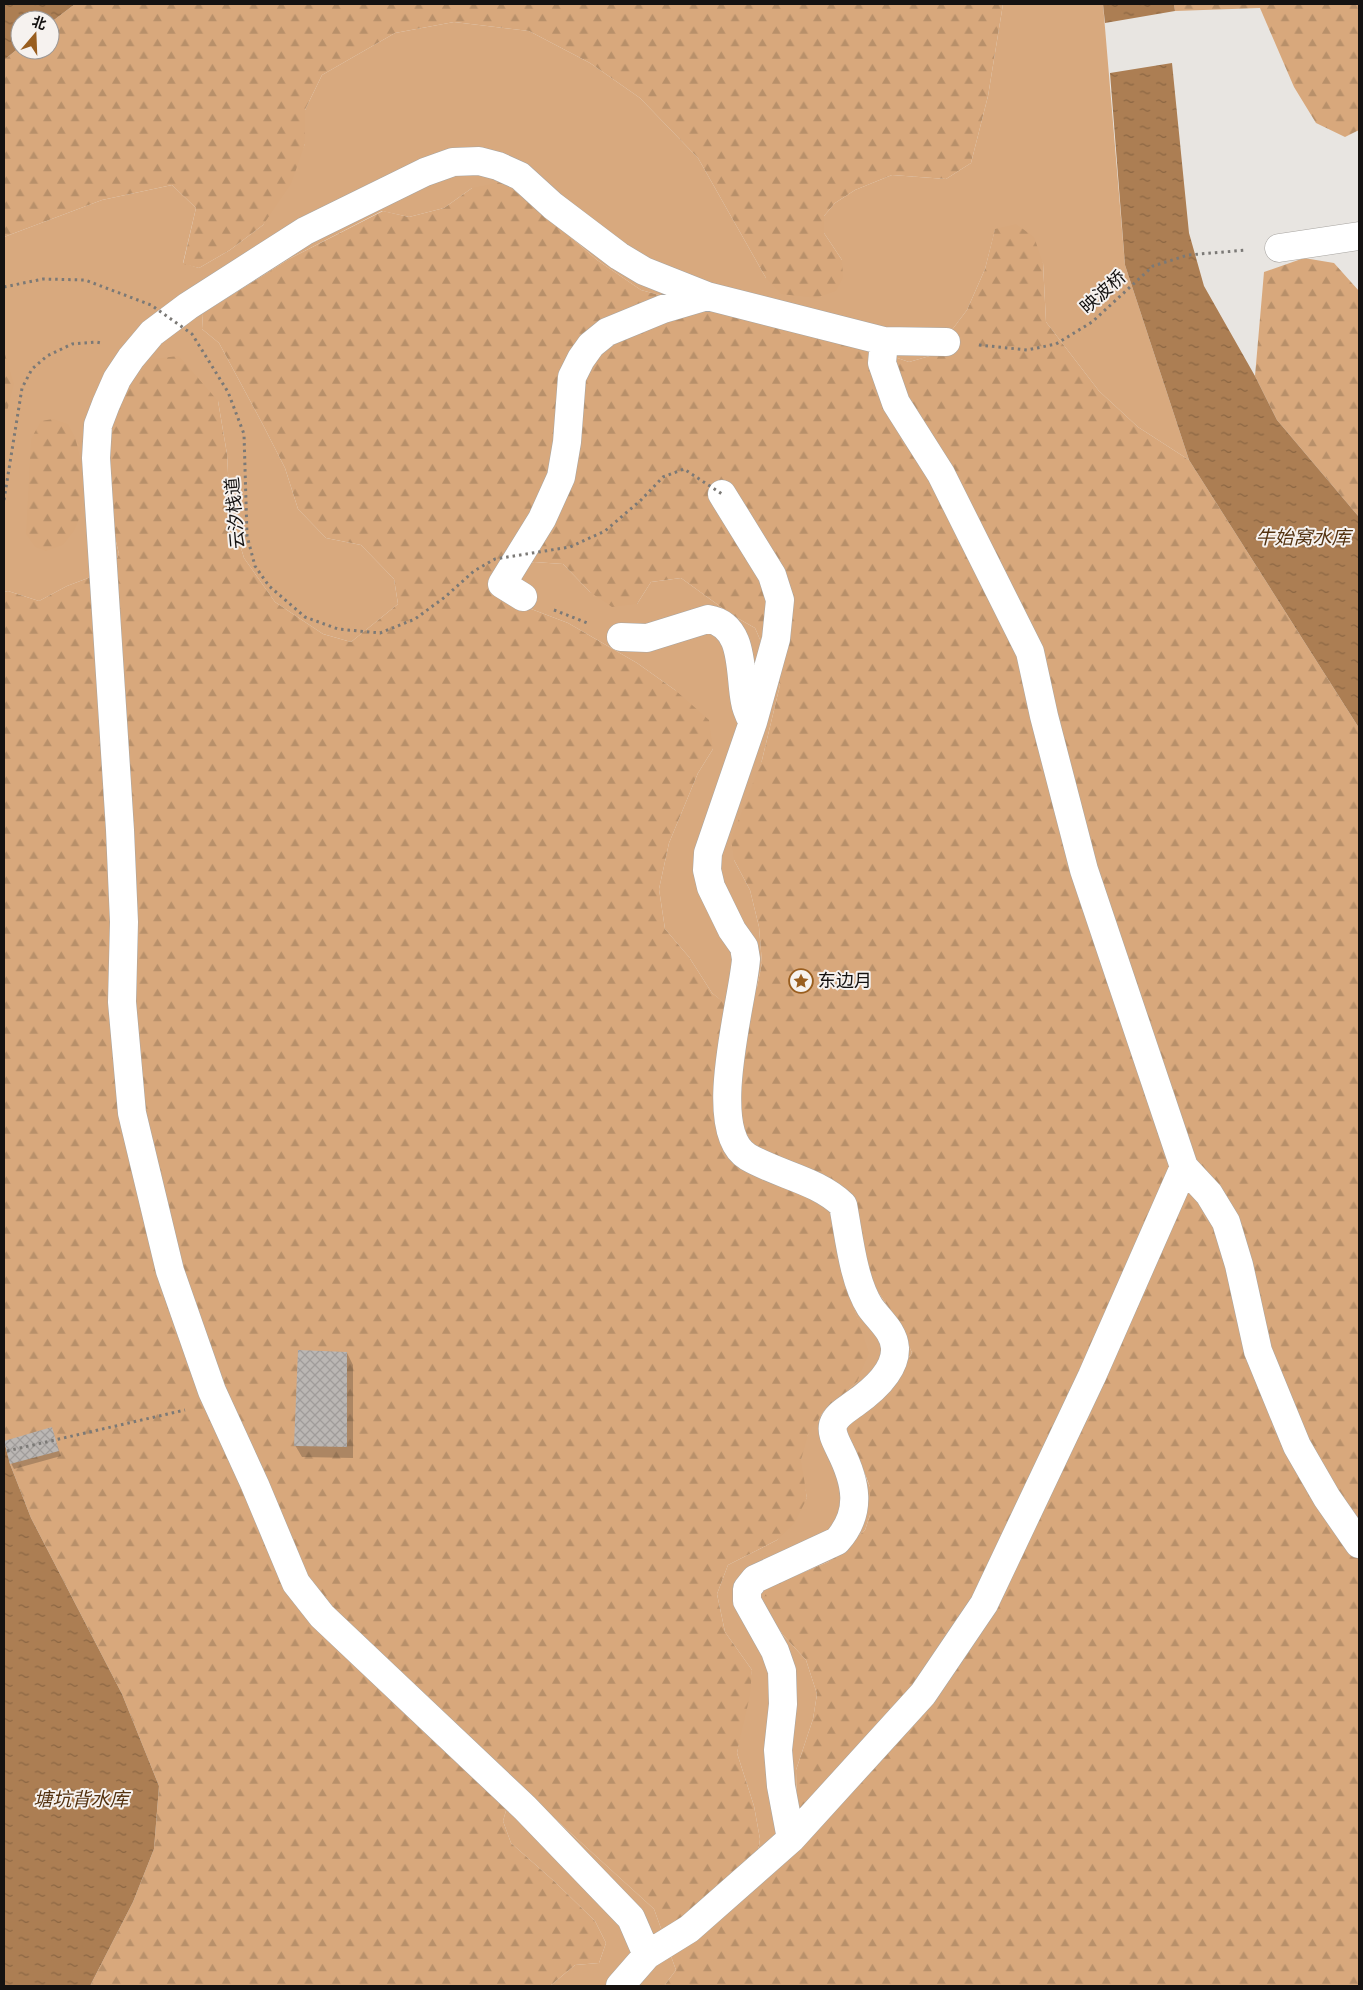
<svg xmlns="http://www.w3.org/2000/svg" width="1363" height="1990" font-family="Montserrat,'Noto Sans SC',sans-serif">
<defs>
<pattern id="forest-firs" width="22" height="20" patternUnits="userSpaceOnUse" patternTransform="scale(1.25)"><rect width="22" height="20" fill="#d8a87c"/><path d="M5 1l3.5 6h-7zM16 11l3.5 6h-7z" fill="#b8906a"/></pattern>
<pattern id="water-ripples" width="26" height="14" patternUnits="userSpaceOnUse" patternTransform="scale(1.25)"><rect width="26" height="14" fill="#ac7e53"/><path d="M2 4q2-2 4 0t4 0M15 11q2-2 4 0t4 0" fill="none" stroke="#8b6643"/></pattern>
<pattern id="building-cross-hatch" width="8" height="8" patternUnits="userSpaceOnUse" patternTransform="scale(1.25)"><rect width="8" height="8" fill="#bbb7b4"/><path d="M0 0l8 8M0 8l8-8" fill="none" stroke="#a09c9a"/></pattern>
</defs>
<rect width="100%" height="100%" fill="#e8e5e1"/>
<path fill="#d8a97e" d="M1003,4H1103L1125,265L1189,460L1138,427L1099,391L1046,322L1043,263L995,230L985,269L967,310L933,355L909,362L857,344L733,315L641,290L597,260L529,201L472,188L444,208L409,217L382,211L289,259L203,313L202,329L219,343L262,423L285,468L298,509L326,538L361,545L394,579L398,604L351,642L323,634L275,602L244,558L230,511L227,454L218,401L113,529L119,554L112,569L67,586L39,601L8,591L4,592V237L102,200L172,185L196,208L183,263L199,268L230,250L263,225L305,144V110L322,75L395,33L454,22L529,31L590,63L640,98L698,158L766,278L842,260L824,233V216L835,203L855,190L892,175L946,179L971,163L988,96Z
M534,562L563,564L590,592L637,604L651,582L681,578L732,615L755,628L780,685L762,760L734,860L750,890L759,927L762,963L757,987L729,1007L712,993L689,957L665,929L659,889L669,843L698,773L713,749L675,690L637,663L568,623L518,604L495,575Z
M875,1288L899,1322L912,1353L903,1366L861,1467L870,1487V1515L865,1530L828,1562L771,1586L767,1612L783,1635L806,1660L817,1694L813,1719L796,1770L797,1813L758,1853L760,1839L754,1806L737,1753L752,1670L725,1632L717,1594L728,1565L777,1540L807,1498C805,1487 800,1472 801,1460C803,1426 833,1402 857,1382L858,1321L850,1295Z
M530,1796L654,1909L676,1970L664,1986H550L575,1965L599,1963L606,1943L595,1921L555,1882L511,1843L503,1821L507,1807Z"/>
<path fill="url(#forest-firs)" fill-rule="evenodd" d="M75,4H1003L988,96L971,163L946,179L892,175L855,190L835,203L824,216V233L842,260L843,278L836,291L816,298L781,294L766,278L698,158L640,98L590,63L529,31L454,22L395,33L322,75L305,110V144L291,184L263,225L230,250L199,268L183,264L196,208L172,185L102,200L4,237V60L20,47V50H50V23Z
M1174,4H1359V130L1345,137L1316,123L1294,87L1260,8L1175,11Z
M501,182L529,201L597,260L641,290L733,315L857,344L909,362L933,355L967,310L985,269L995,229L1016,224L1034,237L1043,263L1046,322L1099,391L1138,427L1189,460L1359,728V1986H664L676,1970L654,1909L530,1796L507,1807L503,1821L511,1843L555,1882L595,1921L606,1943L599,1963L575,1965L550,1986H90L133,1902L154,1849L159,1786L122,1694L31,1518L10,1464L4,1440V592L8,591L39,601L67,586L112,569L119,554L113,529L109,489V428L118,401L151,359L179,356L218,401L227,454L230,511L244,558L275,602L323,634L351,642L398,604L394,579L361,545L326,538L298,509L285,468L262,423L219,343L202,329L203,313L289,259L383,211L409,217L444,208L472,188ZM534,562L563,564L590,592L612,607L637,604L651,582L681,578L732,615L755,628L780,685L762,760L731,839L734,860L750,890L759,927L762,963L757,987L730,1007L712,993L689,957L665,929L659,889L669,843L698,773L713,749L709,720L675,690L637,663L568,623L518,604L495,575ZM875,1288L899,1322L912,1353L903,1366L851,1418L849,1433L870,1487V1515L865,1530L828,1562L771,1586L764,1597L767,1612L783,1635L806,1660L817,1694L813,1719L796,1770L797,1813L758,1852L760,1839L754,1806L737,1753L750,1695L752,1670L725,1632L717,1594L728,1565L777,1540L794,1524L807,1498L801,1460L808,1435L824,1411L857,1382L869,1353L850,1295Z
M1304,258L1334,263L1359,291V517L1277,420L1255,376L1264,272Z
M4,351L14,384L4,423Z
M53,419L68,424L75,437L86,480L80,517L74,531L63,545L46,551L35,547L26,534L31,439L41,421Z"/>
<path fill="url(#water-ripples)" d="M4,4H75L50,23V20H20V47L4,60Z
M1103,4H1174L1175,11L1105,23Z
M1172,63L1189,233L1204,286L1255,376L1277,420L1359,517V728L1189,460L1125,265L1110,73Z
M4,1440L10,1464L31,1518L122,1694L159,1786L154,1849L133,1902L90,1986H4Z"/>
<path fill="#0003" d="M347,1353L353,1365V1458L302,1457L295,1445Z
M51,1429L61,1456L14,1469L11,1463Z"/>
<path fill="url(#building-cross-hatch)" d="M298,1350L347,1352V1447L294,1446Z
M52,1427L59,1451L10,1464L4,1441Z"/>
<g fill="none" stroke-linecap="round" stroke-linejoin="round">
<g stroke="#a8a5a1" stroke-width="29">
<path id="minor" d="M1279,248L1359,236
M946,342L884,341L882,363L896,403L941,474L1030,652L1044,716L1084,870L1184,1167L1209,1194L1226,1222L1239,1265L1258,1351L1297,1446L1327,1498L1359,1544
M722,494L772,575L780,600L776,639L753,722L708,853L707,870L711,887L732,930L744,947L746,959C743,1002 704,1131 748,1157C779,1175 817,1180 843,1205C849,1236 853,1280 870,1307C879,1320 894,1331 895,1348C896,1371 871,1392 854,1404C846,1410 836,1415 833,1425C831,1434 837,1443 840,1450C856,1482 863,1512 837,1541L755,1579L747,1589V1601L775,1651L782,1671L783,1704L778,1750L781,1786L791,1839
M523,597L502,584L542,519L561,477L567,442L572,377L581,359L591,345L607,332L663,309L707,296
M621,637L647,638L708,619C746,625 739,674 745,702C746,709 749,715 752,721
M647,1955L631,1918L525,1808L322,1616L296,1583L255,1485L212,1391L170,1271L132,1113L122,1002L124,922L120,830L96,458L98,425L106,404L117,379L131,358L152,333L188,306L305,231L425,172L453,162L479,161L498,166L520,176L553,206L619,256L644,271L707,296L884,341
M620,1986L647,1955L689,1929L791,1839L923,1694L984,1604L1092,1376L1184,1167"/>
</g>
<path stroke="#7b7976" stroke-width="3" stroke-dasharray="2.5 4" stroke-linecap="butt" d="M979,345L1027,350L1056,344L1092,322L1153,266L1188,255L1247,250
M4,500L22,388L32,369L47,356L72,344L96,342L101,343
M554,610L590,624
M7,1451L185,1410"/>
<use href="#minor" stroke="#fff" stroke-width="28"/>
<path stroke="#7b7976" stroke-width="3" stroke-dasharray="2.5 4" stroke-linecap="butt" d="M4,287L43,279L85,280L151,305L192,334L228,392L244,434L247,536L255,566L269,586L305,617L338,629L380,633L415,619L445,597L474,571L495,559L570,547L605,531L641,500L663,477L684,469L722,494"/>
</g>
<defs>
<g id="sight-ring" transform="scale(1.25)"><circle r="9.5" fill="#f6f2ef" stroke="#995e1f" stroke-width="1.5"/><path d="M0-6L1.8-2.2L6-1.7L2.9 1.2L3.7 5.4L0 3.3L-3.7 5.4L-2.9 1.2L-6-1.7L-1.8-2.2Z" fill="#995e1f"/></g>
</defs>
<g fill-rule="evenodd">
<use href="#sight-ring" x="801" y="981"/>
</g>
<g text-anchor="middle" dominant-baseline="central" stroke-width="4" stroke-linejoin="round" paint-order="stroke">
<g font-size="18" fill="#141211" stroke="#f6f2ef">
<text transform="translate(1103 292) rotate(-42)">映波桥</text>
<text transform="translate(235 513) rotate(-95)">云汐栈道</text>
</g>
<g font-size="18" fill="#141211" stroke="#f6f2ef" text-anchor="start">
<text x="818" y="981">东边月</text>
</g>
<g font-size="19" font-style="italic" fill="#533210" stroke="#f6f2ef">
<text x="1303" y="537">牛始窝水库</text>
<text x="81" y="1799">塘坑背水库</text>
</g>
</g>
<rect width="1363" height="1990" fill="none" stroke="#141211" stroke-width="10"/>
<g transform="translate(35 35) rotate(19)"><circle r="24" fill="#f6f2ef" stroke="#9c9896"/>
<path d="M0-4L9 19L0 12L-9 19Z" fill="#995e1f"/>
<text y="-8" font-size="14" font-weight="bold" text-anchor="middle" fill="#141211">北</text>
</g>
</svg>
